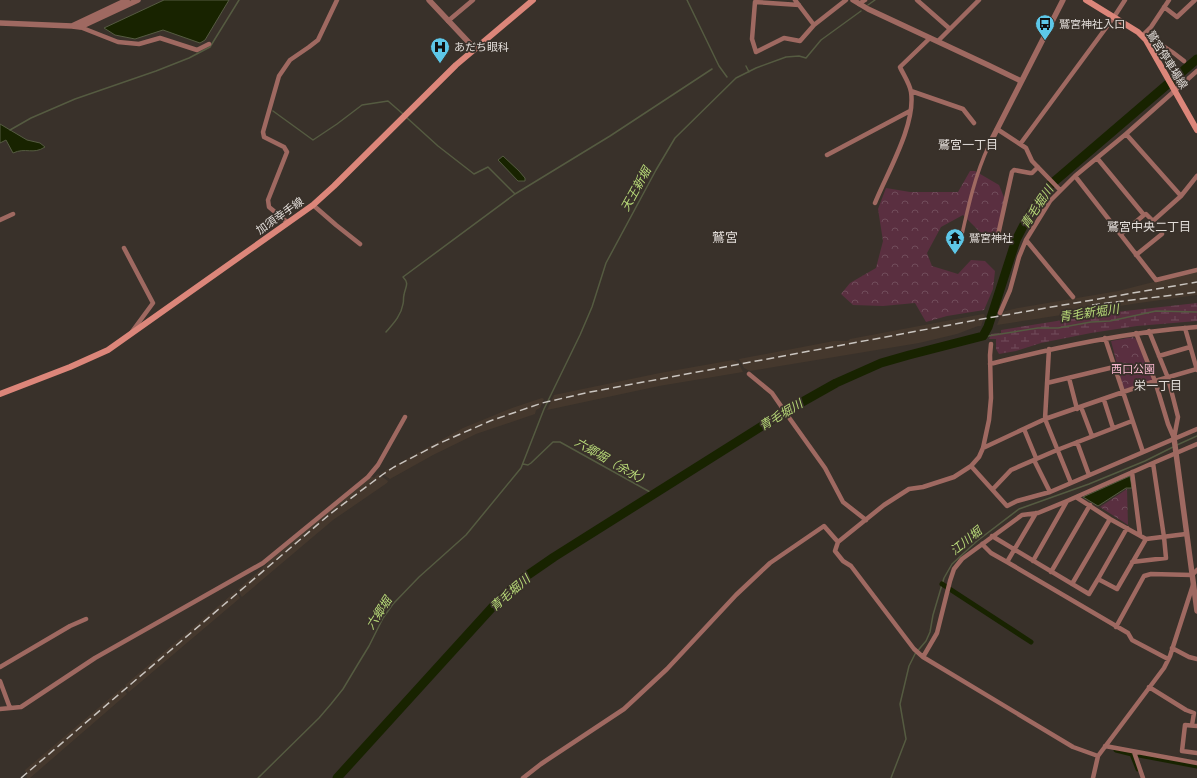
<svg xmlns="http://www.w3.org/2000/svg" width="1197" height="778" font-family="'Varela Round','Noto Sans JP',sans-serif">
<defs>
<pattern id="forest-crowns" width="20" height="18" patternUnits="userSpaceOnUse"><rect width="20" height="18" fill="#5a2f40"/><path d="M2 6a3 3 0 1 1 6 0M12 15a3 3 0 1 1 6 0" fill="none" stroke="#714d5b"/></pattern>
<pattern id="wetland-marsh" width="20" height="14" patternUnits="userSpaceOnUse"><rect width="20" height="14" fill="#5a2f40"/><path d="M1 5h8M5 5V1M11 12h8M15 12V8" fill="none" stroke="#714d5b"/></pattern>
</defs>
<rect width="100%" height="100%" fill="#39312a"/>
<path fill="#45382d" d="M1197,271V295L1139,303L997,325L1001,315L1005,311L1018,308L1118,291Z
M983,314L985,315L981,326H978L957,334L919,343L750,371L744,368L739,359L834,341H848L850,339Z
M733,360L738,362L743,372L659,386L547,410L554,395L660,373Z
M542,398L544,399L540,408L536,410L535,414L476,434L433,455L390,479L381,473L463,428L512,408Z
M378,474L388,481L387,483L333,520L242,597L241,596L238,589L268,563V562L371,476L374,478Z
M236,591L240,598L129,692L128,691L125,685Z
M123,687L127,694L30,778H27L25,770Z"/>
<path fill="url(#forest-crowns)" d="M970,171H975L999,185L1006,202L1001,231L984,236L963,215L941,227L927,253L932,266L958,274L971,260L985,261L995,271L993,289L984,310L947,316L926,322L915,303L883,306L853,305L841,294L850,283L876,268L883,241L878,209L886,188L910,192H958Z
M1133,337L1136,339L1153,380L1125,389L1123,387L1111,341Z
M1127,489L1128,525L1100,507Z"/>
<path fill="url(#wetland-marsh)" d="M1197,303V321L1137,326L1091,333L1041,343L1016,351L999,354L996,349V339H989L991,334L1001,333V330L1107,313Z"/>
<path fill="#182300" stroke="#555b41" d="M164,0H229L205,40L200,43L163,30L135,39L115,35L104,28Z
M0,124L27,140L40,143L45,147C33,155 26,147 13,153L6,140L0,143Z
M503,156L519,171L525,178V181H518L498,160Z
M1130,476L1132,488H1126L1098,506L1083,497Z"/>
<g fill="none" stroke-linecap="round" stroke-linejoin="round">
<path stroke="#555b41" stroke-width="1.5" d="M687,0L719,66L727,77
M868,5L875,0
M746,66L749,72
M273,111L313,140L337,124L362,105L388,101L403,114
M406,117L438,146L474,174L488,167L515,194L610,136L712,69
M10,130L31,118L75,99L156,71L189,58L210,47L239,0
M386,332C393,324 401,316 403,304C404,301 403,298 404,295C405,287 410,284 403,277L515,194
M983,336H988L1038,328H1058L1091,322L1110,321L1156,311L1197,312
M1177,445L1197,436
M523,464L528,465L531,463L553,442H560L650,492L652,496
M258,778L319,718L331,704L343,689L358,664L369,646L383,618L393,604L419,577L466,535L521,468L544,409L580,335L592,307L606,263L656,170L675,138L736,78L756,68L786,57L799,56L806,58L821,40L861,11
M891,778L906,739L900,704L909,666L915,654L926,641L930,632L933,615L944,578L952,564L977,541L1019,509L1089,484L1145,461L1173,447"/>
<path stroke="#182300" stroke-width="5" d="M942,584L1031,642
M1116,750L1132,754L1138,769
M1139,755L1197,766"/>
<path stroke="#182300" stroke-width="9" d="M337,778L498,601L525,577L554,557L781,414L836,383L881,363L909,355L983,336L988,327L1016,240L1029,215L1049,186L1197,59"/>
<path stroke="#9f6961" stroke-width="3.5" d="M961,239C968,207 975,175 989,145"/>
<path stroke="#9f6961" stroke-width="4.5" d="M795,0L814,25L846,0
M917,0L950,29
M1169,0L1151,27L1142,36C1158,42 1171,50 1184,61
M859,4L865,0
M799,5L755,2L752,39L756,52L784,38L800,41L814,25
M1164,7L1177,17L1195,0
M448,21L473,0
M80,27L118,42L139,44L160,38L197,50L209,44
M938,41L979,0
M911,91L963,109L974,123
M997,129L1026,148L1032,161L1060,190
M1126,134L1181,196
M1021,143L1114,17L1125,0
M827,155L910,111
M1097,158L1144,215
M1075,176L1156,280L1197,270
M875,203C887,173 916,125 911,92C910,84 903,74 900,67L930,38
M313,205L336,225L360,244
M0,220L13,214
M287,222L269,207L268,200L287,152L284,147L264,137L263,132L279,76L290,60L309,47L318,40L337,0
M1121,234L1144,215L1146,214L1152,220H1154L1181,196L1197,176
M998,235L1012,172L1014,170L1030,173H1032L1038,167
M1026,240L1073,297
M124,248L153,303L131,333
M1136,255L1162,234
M1000,313L1010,290L1019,257L1026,240L1050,201L1075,176L1126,134L1197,71
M1185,328L1197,370
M1136,333L1155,381L1168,424L1174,438L1178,417L1168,378L1149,331
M1105,338L1143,452
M991,344L990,355L991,398L989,420L983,448L979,457L971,466L954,477L923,487L909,489L884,505L838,542L835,551L843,561L851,566L914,649L923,657L1073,747L1098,756
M1049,349L1045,419L1071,483
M1159,356L1190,347
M990,364C1058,347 1127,332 1197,327
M749,374L772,393L790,419L825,468L843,502L866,520
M1069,378L1077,409
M1047,383L1114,367
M1104,400L1113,428
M1081,407L1092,436
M1024,429L1036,458
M1077,442L1089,475
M983,448L1045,419L1155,381L1197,369
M1034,460L1050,492
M971,466L1007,506L1017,501L1050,492L1197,429
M1132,472L1140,535
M993,489L1011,470L1057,450L1132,421
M1076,497L1110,519L1146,539L1186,534
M992,536L1089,594L1098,579L1117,589L1146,539
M982,544L991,553L1007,562L1128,633L1132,640L1168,659
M1033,561L1067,501
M1007,562L1036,513
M1132,562L1166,558L1164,537L1153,463
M1051,572L1090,505
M1098,579L1127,528
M1072,584L1110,519
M1116,627L1144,576L1151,574L1192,575L1197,570
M1172,648L1189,657L1197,659
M923,657L937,633L950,581L954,569L962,559L1022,515L1038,513L1067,501L1153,463L1197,444
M0,667L70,626L86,619
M0,681L10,708
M1149,687L1186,710L1194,713L1192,725
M0,709L21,707L95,658L263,563L368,477L378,465L405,417
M1197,726L1185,725L1182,751L1197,753
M1105,746L1197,763
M1134,752L1143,778
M523,778L541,764L624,709L667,669L736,595L770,563L824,526L838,542
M1093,778L1098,756L1164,668L1170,656L1193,585"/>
<path stroke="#9f6961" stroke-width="5.5" d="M429,0L474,48
M853,0L868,9L988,65L1021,81
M0,23L72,26L80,27L138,0
M72,26L127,0
M989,145L1063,0
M1174,438L1197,611"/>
<path stroke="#dc867a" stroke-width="6" d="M1086,0L1138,32L1146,40L1197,130
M0,394L70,367L108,350L313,205L334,186L456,65L533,0"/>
<path stroke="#c9c4bf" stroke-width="1.5" stroke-dasharray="8 4" stroke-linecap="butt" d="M1092,305L1197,292
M21,778L330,514L382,475L394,467L440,443L490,421L542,403L590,392L982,319L1197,282"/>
</g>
<defs>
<g id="bus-pin" transform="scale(1)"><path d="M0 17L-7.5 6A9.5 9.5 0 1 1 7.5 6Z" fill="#5dc7e8" stroke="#39312a"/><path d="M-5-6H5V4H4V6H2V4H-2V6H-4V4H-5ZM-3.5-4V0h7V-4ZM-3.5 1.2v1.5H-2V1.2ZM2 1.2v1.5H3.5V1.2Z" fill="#111"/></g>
<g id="hospital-pin" transform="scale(1)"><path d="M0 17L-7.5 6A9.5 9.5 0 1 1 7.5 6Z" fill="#5dc7e8" stroke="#39312a"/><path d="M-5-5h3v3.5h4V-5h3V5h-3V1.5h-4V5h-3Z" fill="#111"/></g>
<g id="temple-pin" transform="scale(1)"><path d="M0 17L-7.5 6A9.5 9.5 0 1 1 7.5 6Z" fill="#5dc7e8" stroke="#39312a"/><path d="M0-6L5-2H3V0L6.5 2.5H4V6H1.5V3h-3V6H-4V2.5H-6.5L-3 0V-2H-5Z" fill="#111"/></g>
</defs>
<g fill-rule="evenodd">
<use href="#bus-pin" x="1045" y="24"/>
<use href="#hospital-pin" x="440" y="47"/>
<use href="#temple-pin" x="955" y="238"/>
</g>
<g text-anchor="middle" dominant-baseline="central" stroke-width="3.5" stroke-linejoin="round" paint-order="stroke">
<g font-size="11" fill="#e2ddd9" stroke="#39312a" text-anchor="start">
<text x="1059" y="24">鷲宮神社入口</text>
<text x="454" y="47">あだち眼科</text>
<text x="969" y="238">鷲宮神社</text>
</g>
<g font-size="11" fill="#e2ddd9" stroke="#39312a">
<text transform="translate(1167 60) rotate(58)">鷲宮停車場線</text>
<text transform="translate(280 216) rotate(-35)">加須幸手線</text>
</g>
<g font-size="11" fill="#f9bad0" stroke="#39312a">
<text x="1133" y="369">西口公園</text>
</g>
<g font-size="12" fill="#e2ddd9" stroke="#39312a">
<text x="968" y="145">鷲宮一丁目</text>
<text x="1149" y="227">鷲宮中央二丁目</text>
<text x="1158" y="386">栄一丁目</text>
</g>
<g font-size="12" font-style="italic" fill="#b7d978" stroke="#39312a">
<text transform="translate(636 189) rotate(-61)">天王新堀</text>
<text transform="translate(1037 207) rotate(-56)">青毛堀川</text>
<text transform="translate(1089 313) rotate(-8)">青毛新堀川</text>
<text transform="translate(781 415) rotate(-31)">青毛堀川</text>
<text transform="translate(612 462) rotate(30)">六郷堀（余水）</text>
<text transform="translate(966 541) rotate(-39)">江川堀</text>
<text transform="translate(510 593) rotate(-41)">青毛堀川</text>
<text transform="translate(379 613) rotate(-57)">六郷堀</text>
</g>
<g font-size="13" fill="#e2ddd9" stroke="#39312a">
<text x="725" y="238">鷲宮</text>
</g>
</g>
</svg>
